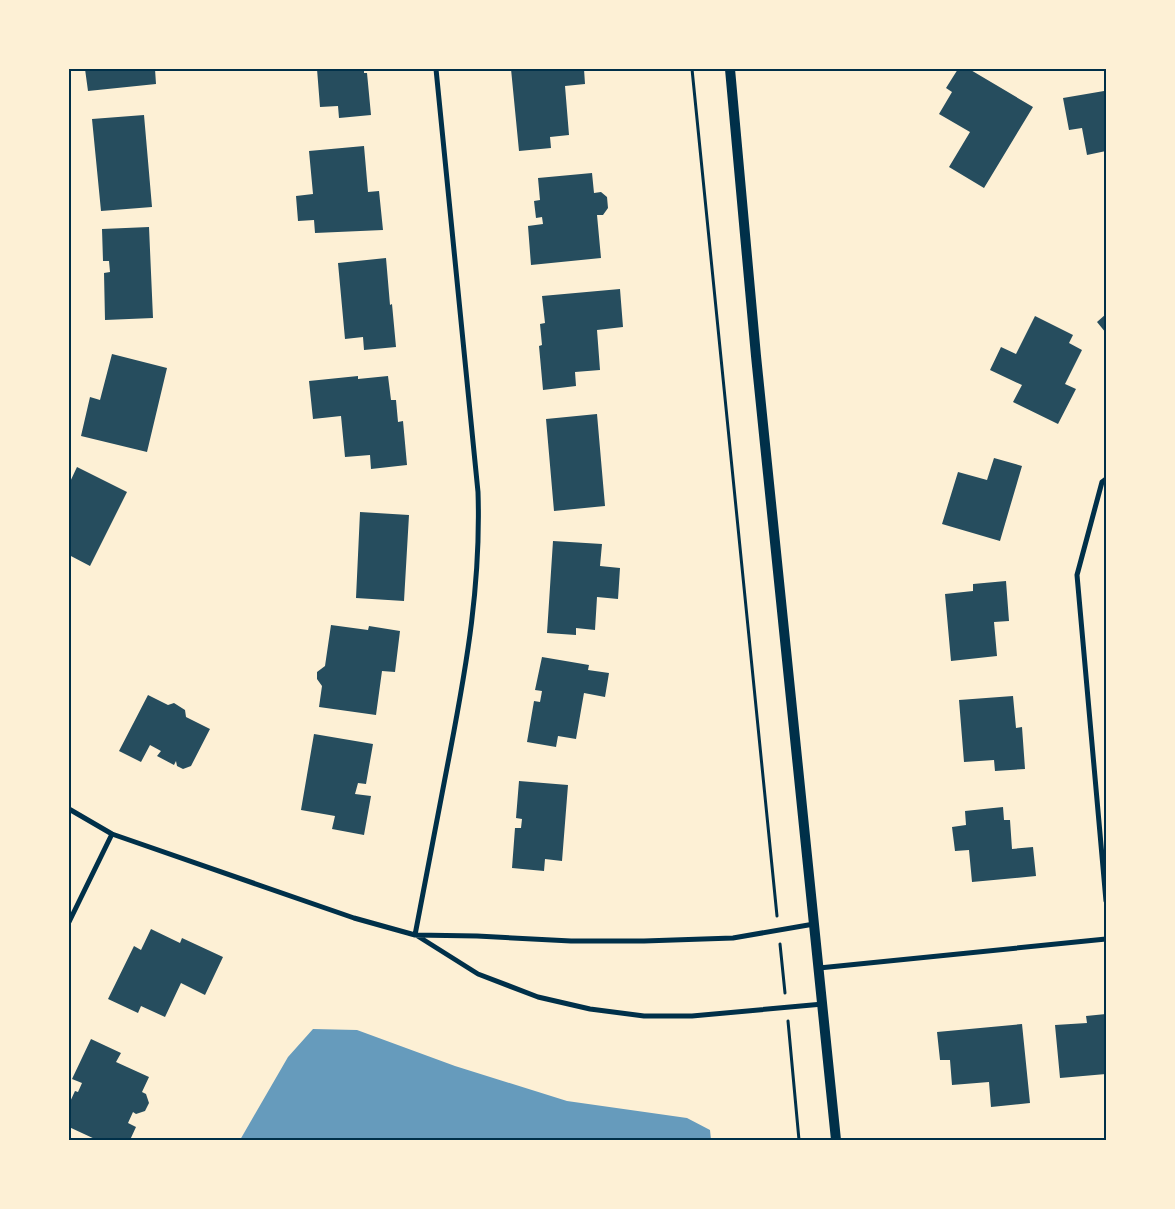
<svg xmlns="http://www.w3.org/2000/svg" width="1175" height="1209" font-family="Jost,sans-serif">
<rect width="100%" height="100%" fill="#fdf0d5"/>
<path fill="#669bbc" d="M313,1029L357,1030L455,1066L567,1101L687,1118L710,1130L711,1140H240L288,1057Z"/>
<path fill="#264d5e" d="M85,69H155L156,84L88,91Z
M317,69H364V73H367L371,115L339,118L338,106L320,107Z
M511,69H584L585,84L565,86L569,135L550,137L551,148L519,151Z
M958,69H969L1033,107L984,188L949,167L970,132L939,114L952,92L946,88Z
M1104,91L1106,98V151L1087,155L1082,128L1069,130L1063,98Z
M144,115L152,207L101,211L92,119Z
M364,146L368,192L379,191L383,230L315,233L314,220L298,221L296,196L313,194L309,151Z
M592,173L594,193L601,192L607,197L608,208L603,215H597L601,258L531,265L528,226L543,224L542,217L536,218L534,201L540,200L538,178Z
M149,227L153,318L105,320L104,273L110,272L109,261H103L102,229Z
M386,258L390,305L392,304L396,347L364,350L363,337L345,339L338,263Z
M620,289L623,327L597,330L600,370L575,372L576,386L543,390L539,346L542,345L540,324L545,323L542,296Z
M1106,314V333L1097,322Z
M1035,316L1073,335L1069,343L1082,350L1065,384L1076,389L1058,424L1013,402L1022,385L990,370L1001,347L1016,354Z
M112,354L167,368L147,452L81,436L90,397L100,400Z
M358,376V379L388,376L391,400H396L398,422L403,421L407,465L371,469L370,455L345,457L341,416L313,419L309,381Z
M597,414L605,506L554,511L546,419Z
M994,458L1022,466L1000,541L942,524L958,472L987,480Z
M77,467L127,492L90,566L69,555V484Z
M360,512L409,515L404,601L356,598Z
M553,541L602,544L600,566L620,568L618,599L597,597L595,630L576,628V635L547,633Z
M1006,581L1009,621L994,622L997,656L951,661L945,594L973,591V584Z
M331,625L368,630L369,626L400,631L395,672L382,671L376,715L319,707L322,686L317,679V672L325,666Z
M542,657L589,665L588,670L609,673L605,697L584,693L576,739L558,736L556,747L527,742L534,701L540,702L542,691L535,690Z
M148,695L168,705L174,703L185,710L186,717L210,729L191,766L183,769L177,766L176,761L174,765L157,756L161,751L150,745L141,762L119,751Z
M1013,696L1016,728L1022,727L1025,769L995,771L994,760L964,762L959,700Z
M314,734L373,744L366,784L358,783L355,794L371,796L364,835L332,829L335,816L301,810Z
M519,781L568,785L562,861L545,859L544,871L512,868L515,828H521L522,819L516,818Z
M1003,807L1004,820H1010L1012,849L1033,847L1036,876L972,882L969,850L955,851L952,827L966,825L965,811Z
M151,929L180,943L182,938L223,957L205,995L181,983L165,1017L141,1006L138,1013L108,999L134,946L141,950Z
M1106,1014V1074L1060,1078L1055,1025L1087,1023L1086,1016Z
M1022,1024L1030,1103L991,1107L989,1082L952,1085L950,1060H940L937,1032Z
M91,1039L121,1053L116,1062L149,1077L142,1092L146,1094L149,1103L145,1111L136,1114L133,1112L128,1123L136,1127L130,1140H97L69,1127V1104L75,1091L78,1092L82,1083L72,1079Z"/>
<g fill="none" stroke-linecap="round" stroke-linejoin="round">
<path stroke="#003049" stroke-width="3" d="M692,69L777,916
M780,944L785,993
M788,1021L799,1140"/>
<path stroke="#003049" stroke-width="5" d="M1106,479L1102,482L1077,575L1106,901
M69,809L112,834L354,918L415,935L477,936L571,941H644L733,938L814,924
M69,922L112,834
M415,935C427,874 438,813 450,752C467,663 481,583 478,492L436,69
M416,935L478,974L538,997L590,1009L644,1016H692L823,1004
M819,968L1106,939"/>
<path stroke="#003049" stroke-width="10" d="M730,69L756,356L836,1140"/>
</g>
<rect width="1175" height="1209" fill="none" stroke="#fdf0d5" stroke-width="140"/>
<rect x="70" y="70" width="1035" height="1069" fill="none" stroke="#003049" stroke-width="2"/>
</svg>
